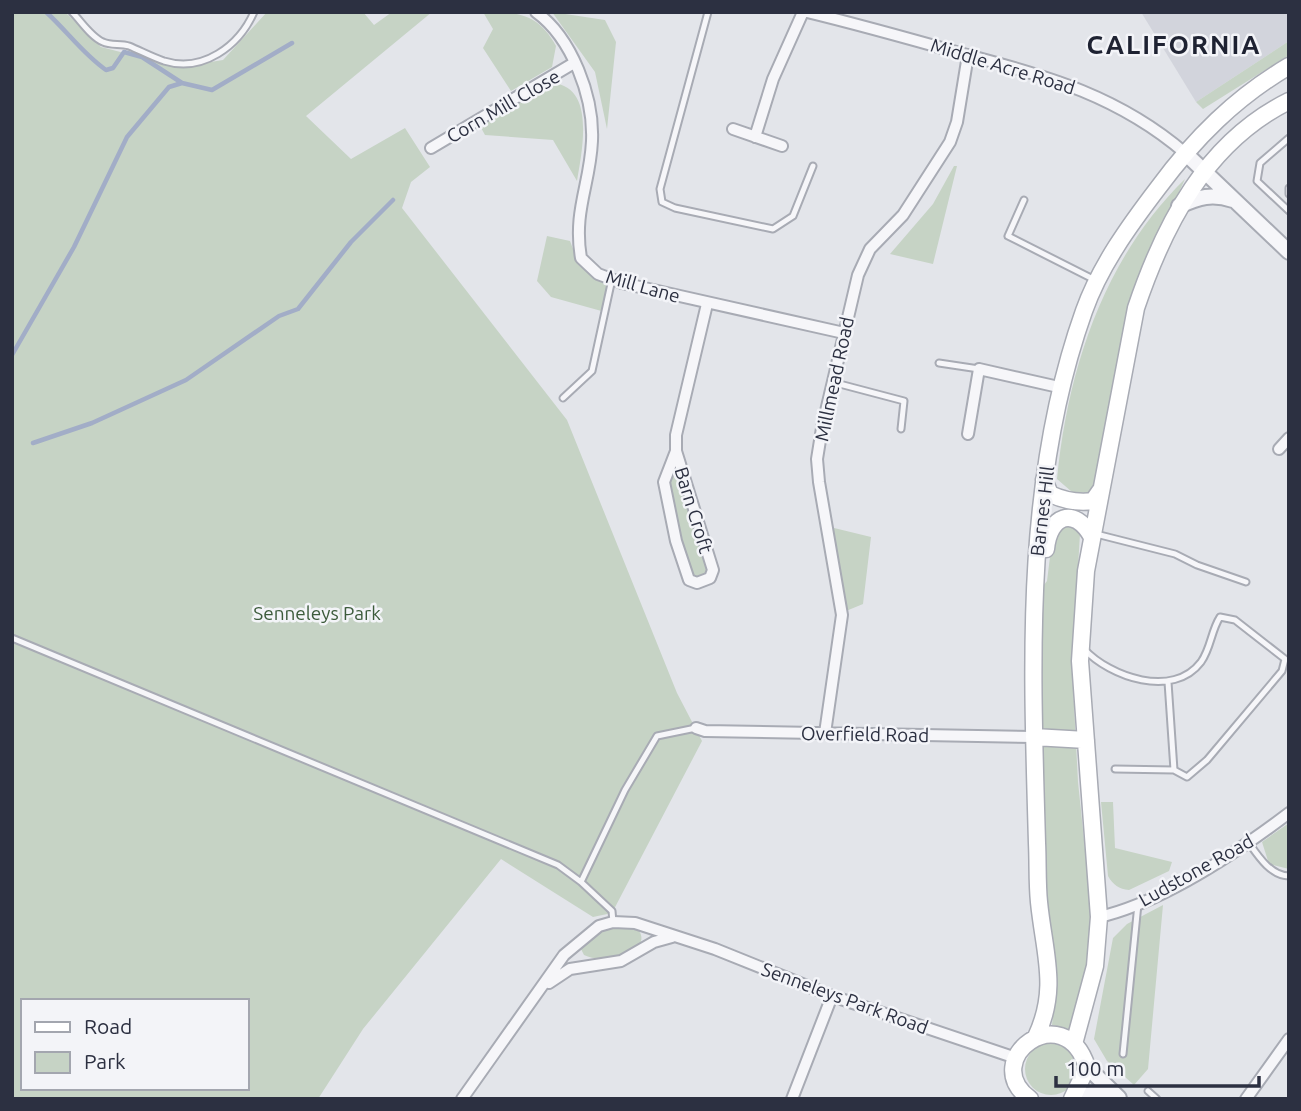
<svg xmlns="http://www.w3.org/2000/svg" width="1301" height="1111" font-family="Ubuntu,sans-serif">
  <rect width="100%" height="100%" fill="#e3e5ea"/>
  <path fill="#d2d4dc" d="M 1141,12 L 1289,12 L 1289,41 L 1196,102 Z"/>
  <path fill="#c6d3c5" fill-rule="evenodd" d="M 12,12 L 65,12 L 101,47 L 179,67 L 223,60 L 267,12 L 363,12 L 374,25 L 392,12 L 432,12 L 306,116 L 351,159 L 405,128 L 430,167 L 411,182 L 402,208 L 567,420 L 677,693 L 702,741 L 612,913 L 593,917 L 501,859 L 363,1029 L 318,1099 L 12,1099 ZM 23,1001 L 247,1001 L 247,1088 L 23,1088 Z
    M 483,12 C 517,12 538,13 556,46 L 552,67 L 511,91 L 483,48 L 493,29 Z
    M 552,12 L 605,20 L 616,42 L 607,129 L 595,72 Z
    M 1289,41 L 1289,55 L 1203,109 L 1196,102 Z
    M 552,83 C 596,86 582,151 577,181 L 553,140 L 485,135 L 479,124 Z
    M 954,166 L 957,166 L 933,264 L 890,254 L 933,204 Z
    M 1185,179 L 1146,265 L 1096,486 L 1087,493 L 1072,492 L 1057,479 C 1068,368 1104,258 1185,179 Z
    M 547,236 L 570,241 L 578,262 L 611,286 L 605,312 L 551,297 L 537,281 Z
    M 677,458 L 708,560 L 708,577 L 690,578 L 668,483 Z
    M 1074,525 L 1080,534 L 1072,666 L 1078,782 L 1093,926 L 1089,964 L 1072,1030 L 1052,1025 L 1056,987 L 1045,879 L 1040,590 L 1047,581 L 1053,533 L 1063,526 Z
    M 830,527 L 871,537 L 863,604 L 846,611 Z
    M 1101,802 L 1113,802 L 1115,848 L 1172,862 L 1169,871 L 1129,890 C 1119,889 1113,885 1108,876 Z
    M 1289,823 L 1289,869 L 1269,864 L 1262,842 Z
    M 1163,905 L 1148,1069 L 1134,1085 L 1107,1061 L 1094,1039 L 1113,938 L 1127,924 Z
    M 619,924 C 634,925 647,930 639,947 C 624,956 600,963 584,955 L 581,949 C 589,933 604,929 619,924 Z
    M1025 1069a26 26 0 1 1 52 0a26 26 0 1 1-52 0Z"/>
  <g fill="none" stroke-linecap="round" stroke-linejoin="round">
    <path stroke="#a2adc7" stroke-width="4.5" d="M 46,12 C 67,31 83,54 106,70 L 113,68 L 124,52 L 142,57 L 182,83
      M 12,355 L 74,247 L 127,137 L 169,87 L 182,83 L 212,90 L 292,43
      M 33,443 L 92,423 L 186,380 L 279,316 L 298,309 L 351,242 L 393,200"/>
    <defs>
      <path id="service" d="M 72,12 C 81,21 91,37 103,42 C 111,46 121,43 129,46 C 141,51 152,57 164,61 C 203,73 239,46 254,12
        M 708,12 L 660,189 L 662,202 L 675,208 L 773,229 L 793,216 L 813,166
        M 1289,138 L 1260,163 L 1257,181 L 1289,211
        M 1289,188 L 1289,194
        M 1024,200 L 1008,236 L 1095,280
        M 939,363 L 979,369
        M 832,382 L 904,401 L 901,429
        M 563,398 L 592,371 L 612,279
        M 1096,534 L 1175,554 L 1197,565 L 1246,582
        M 12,638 L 558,865 L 581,882
        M 1084,649 C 1110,677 1173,699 1201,662 C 1211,648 1211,631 1220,617 L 1235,620 L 1285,659 L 1282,671 L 1207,760 L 1187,777 L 1174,770 L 1115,769
        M 1168,682 L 1174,770
        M 1249,843 C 1258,856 1271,876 1289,876
        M 613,922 L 612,911 L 581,882 L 625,790 L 657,736 L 696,728
        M 1123,1054 L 1138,904
        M 1148,1091 L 1157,1099"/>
      <path id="minor" d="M 536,12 C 572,38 594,97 592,141 C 590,185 573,211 581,258 L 598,274 L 622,283 L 844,333
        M 807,12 C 861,25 914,40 967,55 C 1048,76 1120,97 1185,153
        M 733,129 L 782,146
        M 755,137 L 773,79 L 803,12
        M 431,148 L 574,63
        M 968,434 L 979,369 L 1063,388
        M 1279,449 L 1289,438
        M 676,451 L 664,482 L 676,541 L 689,580 L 697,583 L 710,578 L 713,570 L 676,451 L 676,435 L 707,304
        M 696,728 L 705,731 L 1034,737
        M 825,733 L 842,615 L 819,482 L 817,459 L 822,428 L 858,275 L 870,249 L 903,215 L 950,142 L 957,122 L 968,55
        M 1099,917 C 1164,902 1236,853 1289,813
        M 549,983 L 570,969 L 621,961 L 654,942 L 672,937
        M 462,1099 L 564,955 L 599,926 L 613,922 L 635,923 L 715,949 L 832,996 L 1016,1058
        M 792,1099 L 832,996
        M 1246,1099 L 1289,1039"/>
      <path id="tertiary" d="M 1185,153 L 1289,252
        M 1179,206 C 1199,197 1212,193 1233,200
        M 1087,1067 L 1119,1098
        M 1074,1097 L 1097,1093 L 1119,1099"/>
      <path id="secondary" d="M 1044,480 L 1050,494 C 1065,501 1078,503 1093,501 L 1100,491
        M 1046,549 C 1049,516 1074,505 1092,537
        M 1034,737 L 1086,740
        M 1036,1037 C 1059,988 1044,953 1039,902 C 1037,882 1038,863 1037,843 C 1032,665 1023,482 1084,311 C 1100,266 1129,226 1158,188 C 1195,138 1235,98 1289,66
        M 1074,1044 L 1095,966 L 1099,917 L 1080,661 L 1086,571 L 1136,308 C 1164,225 1206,142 1289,101
        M 1030,1099 C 977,1060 1064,995 1087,1067 L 1072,1099"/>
    </defs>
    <use href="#service" stroke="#a8abb4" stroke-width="9"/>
    <use href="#minor" stroke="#a8abb4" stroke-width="14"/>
    <use href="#tertiary" stroke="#a8abb4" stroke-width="18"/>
    <use href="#secondary" stroke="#a8abb4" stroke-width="19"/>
    <use href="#service" stroke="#f6f6f9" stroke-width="5"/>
    <use href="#minor" stroke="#f6f6f9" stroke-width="10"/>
    <use href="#tertiary" stroke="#f6f6f9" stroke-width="14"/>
    <use href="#secondary" stroke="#fff" stroke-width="16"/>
  </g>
  <g text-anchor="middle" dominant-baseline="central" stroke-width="5" stroke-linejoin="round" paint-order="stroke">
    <g font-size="19" fill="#2c3041" stroke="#f3f4f8">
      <text transform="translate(1003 66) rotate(17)">Middle Acre Road</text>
      <text transform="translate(503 106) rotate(-30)">Corn Mill Close</text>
      <text transform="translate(643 286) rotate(16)">Mill Lane</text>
      <text transform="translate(834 379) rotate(-78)">Millmead Road</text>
      <text transform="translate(694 510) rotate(73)">Barn Croft</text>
      <text transform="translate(1042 511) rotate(-83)">Barnes Hill</text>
      <text transform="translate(865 734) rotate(1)">Overfield Road</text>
      <text transform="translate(1196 870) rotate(-29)">Ludstone Road</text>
      <text transform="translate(845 998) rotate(20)">Senneleys Park Road</text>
    </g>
    <g font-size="19" fill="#3c5b3b" stroke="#f3f4f8">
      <text x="317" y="613">Senneleys Park</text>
    </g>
    <g font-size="26" font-weight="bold" letter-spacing="2" fill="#1e2232" stroke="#f3f4f8">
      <text x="1174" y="44">CALIFORNIA</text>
    </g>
  </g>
  <rect width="1301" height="1111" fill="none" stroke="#2c3041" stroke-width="28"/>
  <rect x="21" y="999" width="228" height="91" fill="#f3f4f8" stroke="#a3a6af" stroke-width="2"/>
  <rect x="35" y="1022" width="35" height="10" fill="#ffffff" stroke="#a3a6af" stroke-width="2"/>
  <text x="84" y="1034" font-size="21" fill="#2c3041">Road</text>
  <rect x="35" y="1052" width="35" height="21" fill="#c6d3c5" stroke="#a3a6af" stroke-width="2"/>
  <text x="84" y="1069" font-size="21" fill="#2c3041">Park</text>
  <path d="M1056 1076v10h203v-10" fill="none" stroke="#2c3041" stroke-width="3.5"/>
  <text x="1066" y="1076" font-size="21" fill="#2c3041" stroke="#f3f4f8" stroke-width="5" paint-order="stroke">100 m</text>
</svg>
